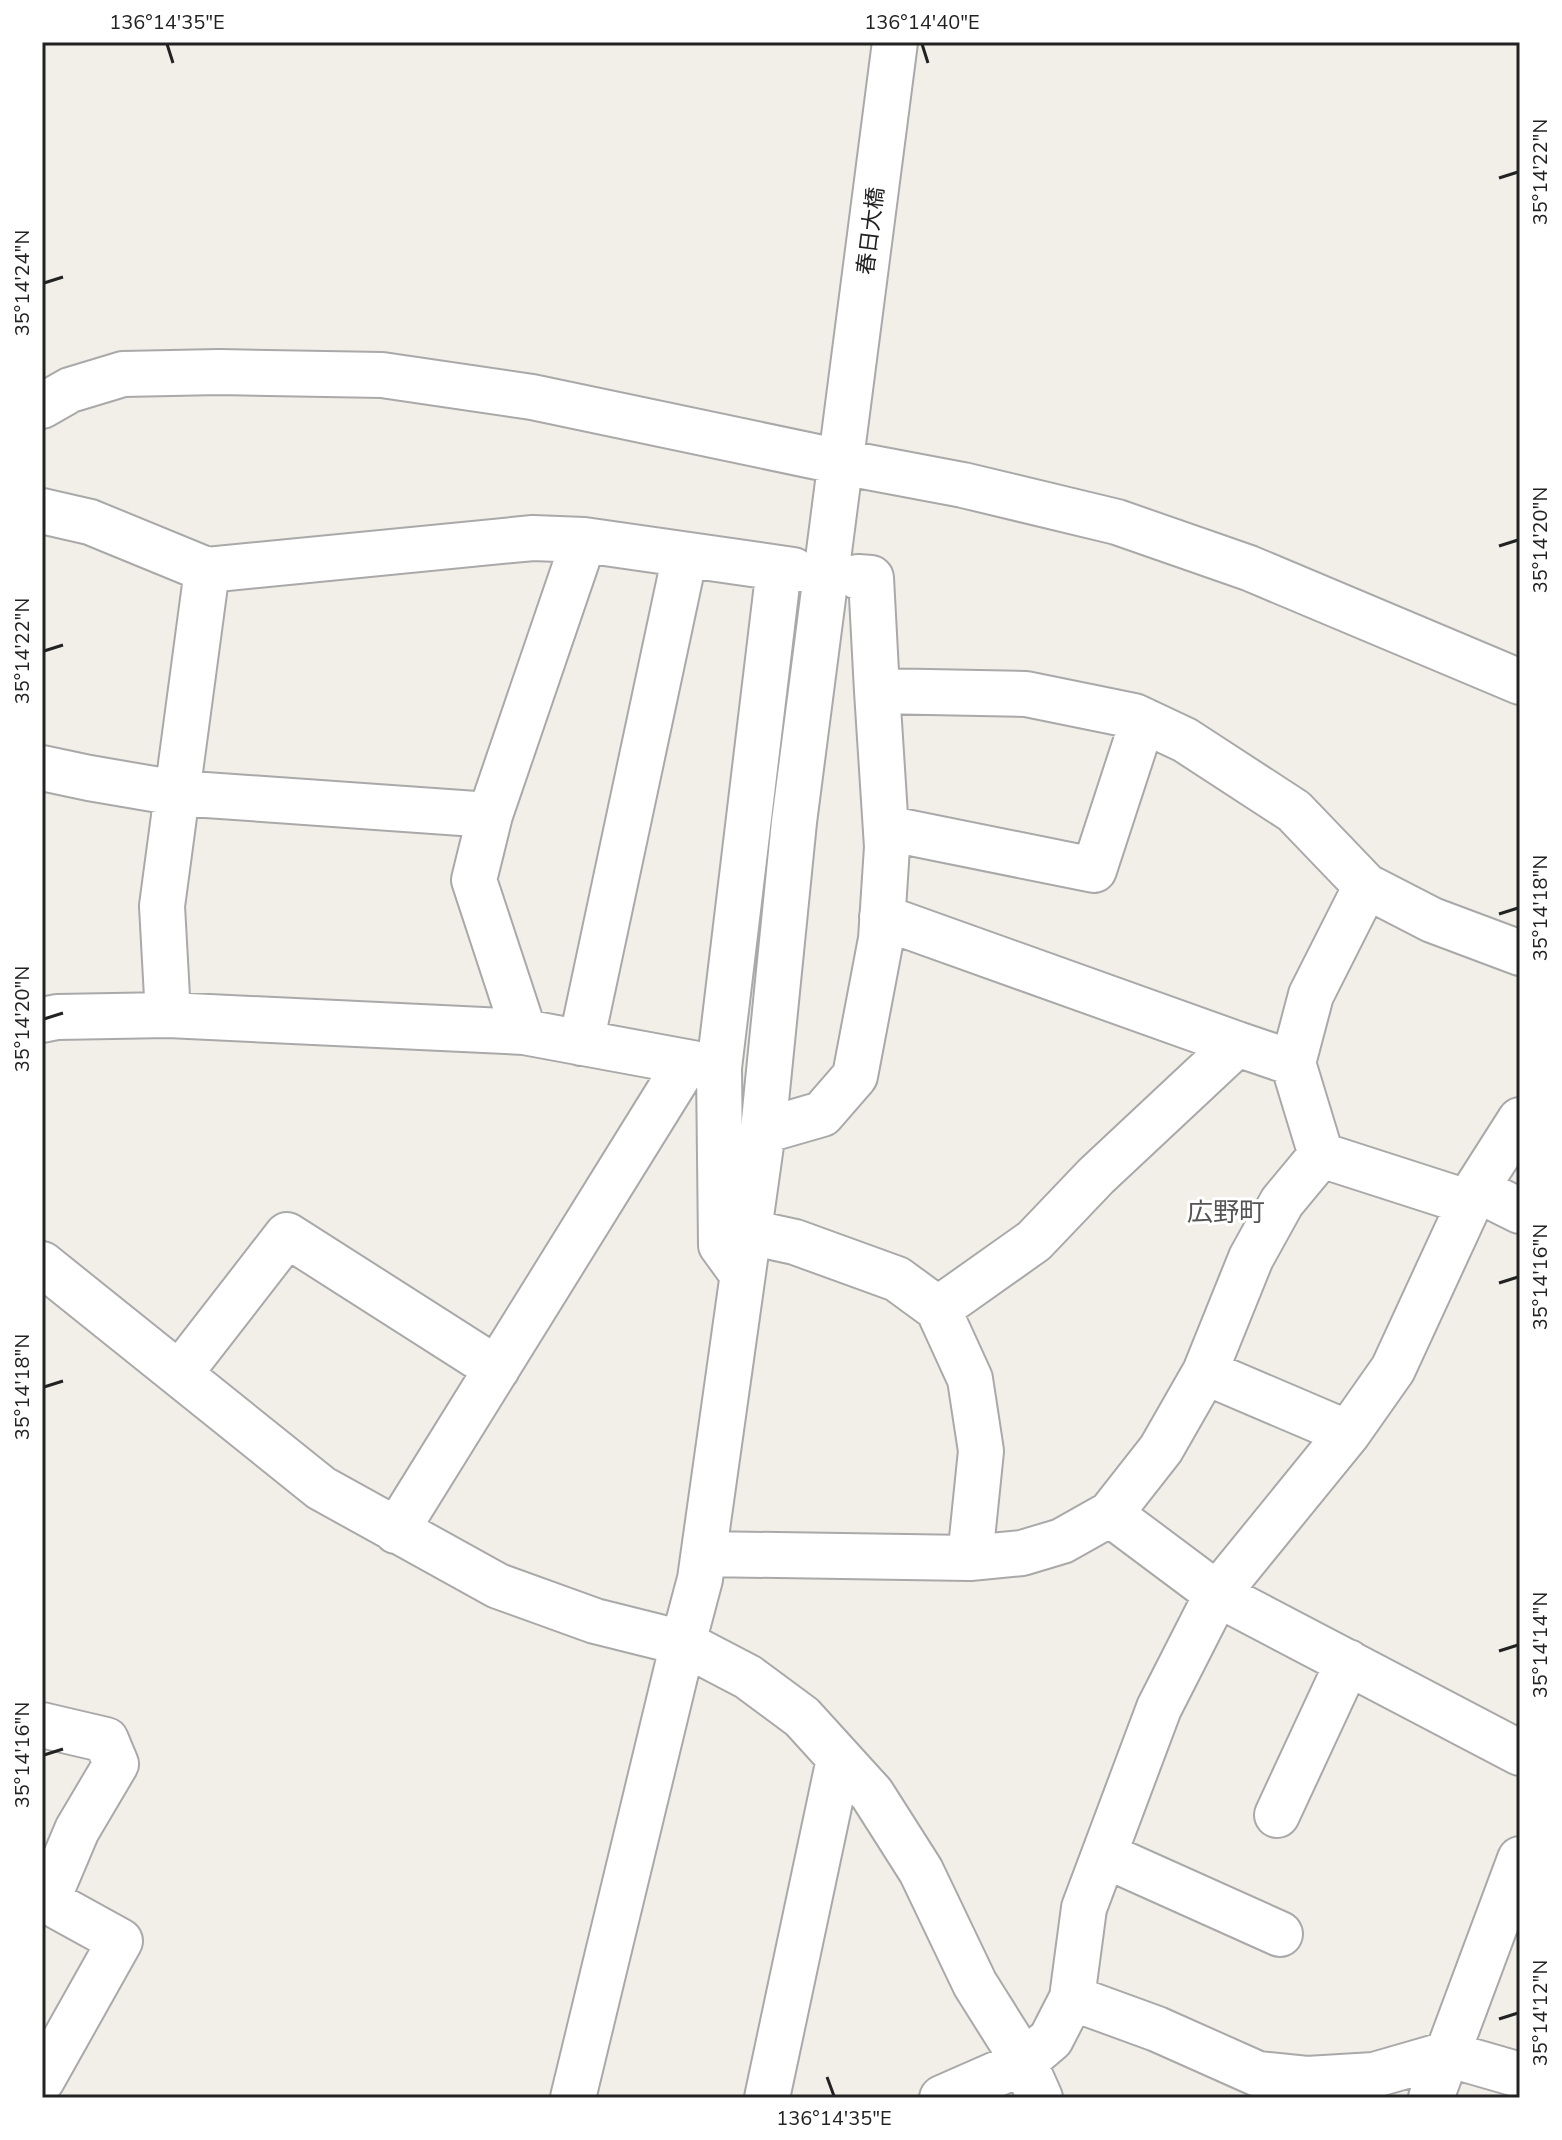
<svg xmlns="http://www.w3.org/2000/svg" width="1562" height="2140" font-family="'Nunito Sans','Noto Sans JP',sans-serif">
  <rect width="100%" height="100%" fill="#f2efe9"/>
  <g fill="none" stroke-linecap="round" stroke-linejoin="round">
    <defs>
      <path id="minor" d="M 42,406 L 70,390 L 123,374 L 219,372 L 382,375 L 532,397 L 841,462 L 963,485 L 1117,522 L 1249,568 L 1520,682
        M 42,511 L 90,522 L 207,570
        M 858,577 L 871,578 L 877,691 L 1026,694 L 1134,716 L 1185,740 L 1294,811 L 1366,886
        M 42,768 L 89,778 L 177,793 L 490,815 L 474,880 L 524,1032
        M 490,815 L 584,540
        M 886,828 L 1094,870 L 1143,720
        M 882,917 L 1237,1044
        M 168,1015 L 162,906 L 207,570 L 533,538 L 584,540 L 793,570
        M 42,1020 L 57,1017 L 168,1015 L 524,1032 L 719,1068
        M 581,1043 L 685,555
        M 763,1131 L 822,1114 L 855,1076 L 881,939 L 887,847 L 877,691
        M 1476,1189 L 1520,1211
        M 1470,1203 L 1321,1155 L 1293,1063 L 1311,995 L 1366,886 L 1432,920 L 1520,953
        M 749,1232 L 795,1242 L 897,1279 L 938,1309 L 1034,1241 L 1096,1176 L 1237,1044 L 1293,1063
        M 42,1264 L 321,1488 L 498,1586 L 595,1621 L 683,1643 L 748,1677 L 802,1717 L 872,1794 L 921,1871 L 975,1984 L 1024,2062 L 1040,2098
        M 737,1267 L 721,1245 L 719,1068 L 779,568
        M 1205,1372 L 1348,1433
        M 180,1373 L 287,1235 L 497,1369
        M 1110,1514 L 1217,1594 L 1520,1753
        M 396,1531 L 687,1062
        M 704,1554 L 970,1558 L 981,1451 L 970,1379 L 938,1309
        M 970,1558 L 1022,1553 L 1062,1541 L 1110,1514 L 1161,1449 L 1205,1372 L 1251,1258 L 1282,1202 L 1321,1155
        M 42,1725 L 106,1740 L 116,1764 L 77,1830 L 47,1901
        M 1277,1815 L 1348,1662
        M 1104,1855 L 1280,1934
        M 42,1898 L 120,1941 L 42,2080
        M 1072,1998 L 1157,2029 L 1258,2074 L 1307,2079 L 1374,2075 L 1447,2054 L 1520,2075
        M 573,2098 L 683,1643 L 700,1579 L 763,1131 L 794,822 L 895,42
        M 767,2098 L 839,1759
        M 942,2098 L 1024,2062 L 1051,2039 L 1072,1998 L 1084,1908 L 1159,1708 L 1217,1594 L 1348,1433 L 1393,1369 L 1476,1189 L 1520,1120
        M 1431,2098 L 1520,1859"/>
    </defs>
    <use href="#minor" stroke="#a9a9a9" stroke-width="48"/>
    <use href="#minor" stroke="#fff" stroke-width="44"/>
  </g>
  <path fill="none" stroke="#222" stroke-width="3" d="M 167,44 L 173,63M 922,44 L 928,63M 1499,178 L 1518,172M 44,283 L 63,277M 1499,546 L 1518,540M 44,651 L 63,645M 1499,914 L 1518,908M 44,1019 L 63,1013M 1499,1283 L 1518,1277M 44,1387 L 63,1381M 1499,1651 L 1518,1645M 44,1755 L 63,1749M 1499,2019 L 1518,2013M 827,2077 L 834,2096"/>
  <g text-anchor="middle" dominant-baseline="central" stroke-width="6" stroke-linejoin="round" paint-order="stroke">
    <g font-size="22" fill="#222" stroke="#fff">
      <text transform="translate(871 231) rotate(-83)">春日大橋</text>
    </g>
    <g font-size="26" fill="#555" stroke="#fff">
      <text x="1226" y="1212">広野町</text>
    </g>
  </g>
  <rect width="1562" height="2140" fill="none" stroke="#ffffff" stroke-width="88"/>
  <rect x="44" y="44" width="1474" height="2052" fill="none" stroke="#222" stroke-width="3"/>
  <g font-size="20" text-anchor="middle" fill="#222">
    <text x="167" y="29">136°14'35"E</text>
    <text x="922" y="29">136°14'40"E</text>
    <text transform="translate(1540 172) rotate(-90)" y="7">35°14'22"N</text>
    <text transform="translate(22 283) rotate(-90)" y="7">35°14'24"N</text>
    <text transform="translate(1540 540) rotate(-90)" y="7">35°14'20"N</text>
    <text transform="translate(22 651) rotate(-90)" y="7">35°14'22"N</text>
    <text transform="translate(1540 908) rotate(-90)" y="7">35°14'18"N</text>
    <text transform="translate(22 1019) rotate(-90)" y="7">35°14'20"N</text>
    <text transform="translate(1540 1277) rotate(-90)" y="7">35°14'16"N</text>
    <text transform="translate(22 1387) rotate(-90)" y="7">35°14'18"N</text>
    <text transform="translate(1540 1645) rotate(-90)" y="7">35°14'14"N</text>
    <text transform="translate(22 1755) rotate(-90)" y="7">35°14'16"N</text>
    <text transform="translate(1540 2013) rotate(-90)" y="7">35°14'12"N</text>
    <text x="834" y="2125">136°14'35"E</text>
  </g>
</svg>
